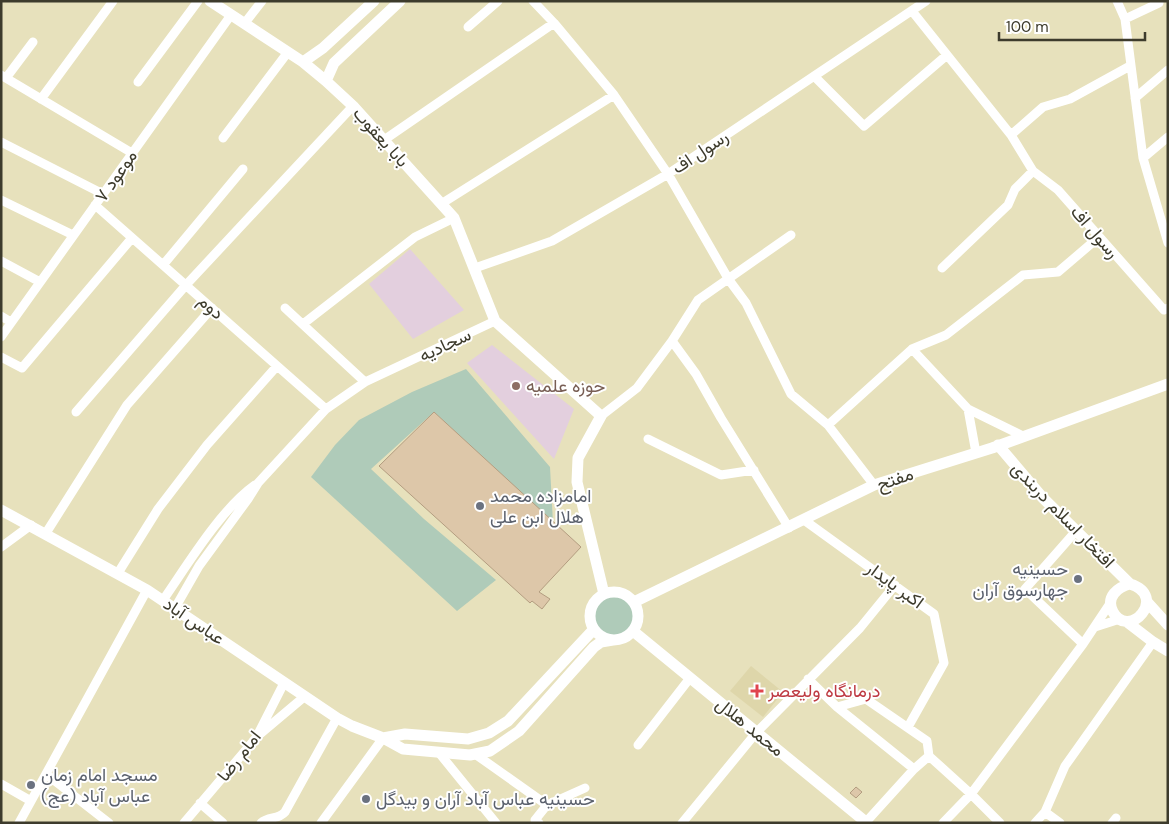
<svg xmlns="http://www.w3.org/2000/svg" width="1169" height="824" font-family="'DM Sans',Vazirmatn,sans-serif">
  <rect width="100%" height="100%" fill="#e7e1bc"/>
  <path fill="#ded6aa" d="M 751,666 L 783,692 L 763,717 L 730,691 Z"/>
  <path fill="#e3cfde" d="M 410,249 L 464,310 L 413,339 L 369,284 Z
    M 492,345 L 574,409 L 554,459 L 467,363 Z"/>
  <path fill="#afcbb9" d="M 466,369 L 550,467 L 553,523 L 434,412 L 371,469 L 424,519 L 496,580 L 457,611 L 311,477 L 335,445 L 359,420 L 412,392 Z
    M594 616a20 20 0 1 1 40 0a20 20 0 1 1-40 0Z"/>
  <path fill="#ddc7a9" stroke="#b39d80" d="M 434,412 L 581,547 L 539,592 L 550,599 L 542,609 L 532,601 L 530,603 L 379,466 Z
    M 856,787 L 862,792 L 856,798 L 850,793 Z"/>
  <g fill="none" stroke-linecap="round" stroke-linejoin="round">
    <path stroke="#fff" stroke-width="9" d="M 533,1 L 554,23 L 614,95 L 668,174 L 729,280 L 746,303 L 791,394 L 828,425 L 874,485
      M 1117,1 L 1125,19 L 1143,158 L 1168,243
      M 912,11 L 1011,135 L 1033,171 L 1058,190 L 1164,310 L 1168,308
      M 1125,19 L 1159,3
      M 244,24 L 262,1
      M 468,27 L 498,1
      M 1,75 L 132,153
      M 814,76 L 864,126 L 947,55
      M 6,78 L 33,42
      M 138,82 L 198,1
      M 1135,98 L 1168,70
      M 41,99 L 113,1
      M 1011,135 L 1043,107 L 1070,99 L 1130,66
      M 223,138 L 288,52
      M 384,140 L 554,23
      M 1,142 L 103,194
      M 1143,158 L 1168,137
      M 1,200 L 73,235
      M 441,204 L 614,95
      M 95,205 L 326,409
      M 1,261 L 40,282
      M 163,265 L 243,169
      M 475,268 L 552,241 L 668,174 L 926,1
      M 942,268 L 1008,205 L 1015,189 L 1033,171
      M 285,308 L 365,382
      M 1,316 L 11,322
      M 303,324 L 415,237 L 454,218
      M 1,337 L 231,15
      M 672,341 L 696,374 L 721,418 L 789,528
      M 912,349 L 968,409 L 976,453
      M 1,357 L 22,368 L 132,238
      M 968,409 L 1023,436
      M 76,412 L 186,285 L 353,106
      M 601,416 L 637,388 L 672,341 L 698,300 L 791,235
      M 828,425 L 912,349 L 946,335 L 1023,275 L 1058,272 L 1099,237
      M 648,439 L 721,475 L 754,470
      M 804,520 L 934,614 L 944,663 L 908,727
      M 1076,531 L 1025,589 L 1083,644
      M 46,533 L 127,405 L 212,308
      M 1,547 L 31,525
      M 118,573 L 158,509 L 207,445 L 277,366
      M 163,600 C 188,564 220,510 255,485
      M 175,608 L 199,566 L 248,499 L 258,483 L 326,409 L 365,382 L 495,321
      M 1095,627 L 1120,619
      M 808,679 L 837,707 L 914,769
      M 837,707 L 866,699 L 927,741 L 929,756 L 971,794 L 1000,823
      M 260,734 L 304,697
      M 638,745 L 690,678
      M 440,754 L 496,823
      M 475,754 L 547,805
      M 46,774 L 109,823
      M 1,784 L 31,801
      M 200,803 L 223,823
      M 1045,812 L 1060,823
      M 866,822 L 914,769 L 929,756
      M 19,823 L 147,590
      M 184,823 L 256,738 L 284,683
      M 261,823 C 269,816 278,820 285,812 L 337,718
      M 321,823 L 383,738
      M 539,823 L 535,820 L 547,805 L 585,788
      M 682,823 L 756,733 L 860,628 L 895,585
      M 943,823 L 971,794 L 1083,644 L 1111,602
      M 1035,823 L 1045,812 L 1065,766 L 1153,642
      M 1112,823 L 1116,818"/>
    <path stroke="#fff" stroke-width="11" d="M 210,1 L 303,62 L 326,81 L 353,106 L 454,218 L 495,321 L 601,416 L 578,458 L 577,482 L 604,594
      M 303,62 L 323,48 L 374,1
      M 326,81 L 334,63 L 400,1
      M 998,445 L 1043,498 L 1130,584 C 1169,596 1129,641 1113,612 C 1105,597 1118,587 1130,584
      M 1,510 L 147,590 L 337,718 L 352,726 L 383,738 L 403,749 L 470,755 L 490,751 L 519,731 L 594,647 L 601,642 L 613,640
      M590 616a24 24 0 1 1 48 0a24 24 0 1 1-48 0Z
      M 634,602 L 874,485 L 992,448 L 1168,384
      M 1148,603 L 1168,625
      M 1127,622 L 1153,642 L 1168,651
      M 633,631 L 867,823
      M 383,738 L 405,734 L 468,739 L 489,733 L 508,721 L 594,629"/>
  </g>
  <circle fill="#8d6e63" stroke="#fff" stroke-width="2" cx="516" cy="386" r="5"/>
  <g fill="#6b7280" stroke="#fff" stroke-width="2">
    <circle cx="480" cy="506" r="5"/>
    <circle cx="1078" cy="579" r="5"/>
    <circle cx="31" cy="785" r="5"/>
    <circle cx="366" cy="799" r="5"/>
  </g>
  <path fill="#e0444e" stroke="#fff" stroke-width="2" d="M754.5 683.5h5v5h5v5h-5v5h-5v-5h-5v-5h5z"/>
  <g text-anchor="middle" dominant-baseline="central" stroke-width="4" stroke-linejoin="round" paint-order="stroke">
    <g font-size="18" fill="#3d3b2c" stroke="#fff">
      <text transform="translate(381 137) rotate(48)">بابا یعقوب</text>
      <text transform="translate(700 152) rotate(-34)">رسول اف</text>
      <text transform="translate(116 176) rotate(-55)">موعود ۷</text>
      <text transform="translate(1095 232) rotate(49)">رسول اف</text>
      <text transform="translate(211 307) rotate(41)">دوم</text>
      <text transform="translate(445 345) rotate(-25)">سجادیه</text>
      <text transform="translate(895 479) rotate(-19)">مفتح</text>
      <text transform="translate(1063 515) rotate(46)">افتخار اسلام دربندی</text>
      <text transform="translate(895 585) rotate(36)">اکبر پایدار</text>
      <text transform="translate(194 621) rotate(34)">عباس آباد</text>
      <text transform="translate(750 727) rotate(39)">محمد هلال</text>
      <text transform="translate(239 756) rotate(-52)">امام رضا</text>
    </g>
    <g font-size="18" fill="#785e54" stroke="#fff" text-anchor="start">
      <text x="526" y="386">حوزه علمیه</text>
    </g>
    <g font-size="18" fill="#5b616d" stroke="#fff" text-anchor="start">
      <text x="490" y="496">امامزاده محمد<tspan x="490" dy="21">هلال ابن علی</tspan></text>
      <text x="1068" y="569" text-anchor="end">حسینیه<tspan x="1068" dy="21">جهارسوق آران</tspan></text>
      <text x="41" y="775">مسجد امام زمان<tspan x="41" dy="21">(عج) عباس آباد</tspan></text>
      <text x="376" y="799">حسینیه عباس آباد آران و بیدگل</text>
    </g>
    <g font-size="18" fill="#be3a42" stroke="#fff" text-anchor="start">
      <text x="768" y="691">درمانگاه ولیعصر</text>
    </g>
  </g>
  <rect width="1169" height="824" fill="none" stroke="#3d3b2c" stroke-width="5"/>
  <path d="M999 32v8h146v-8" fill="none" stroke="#3d3b2c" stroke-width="2.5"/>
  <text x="1006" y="32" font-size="15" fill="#3d3b2c" stroke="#ffffff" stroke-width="4" paint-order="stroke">100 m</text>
</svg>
